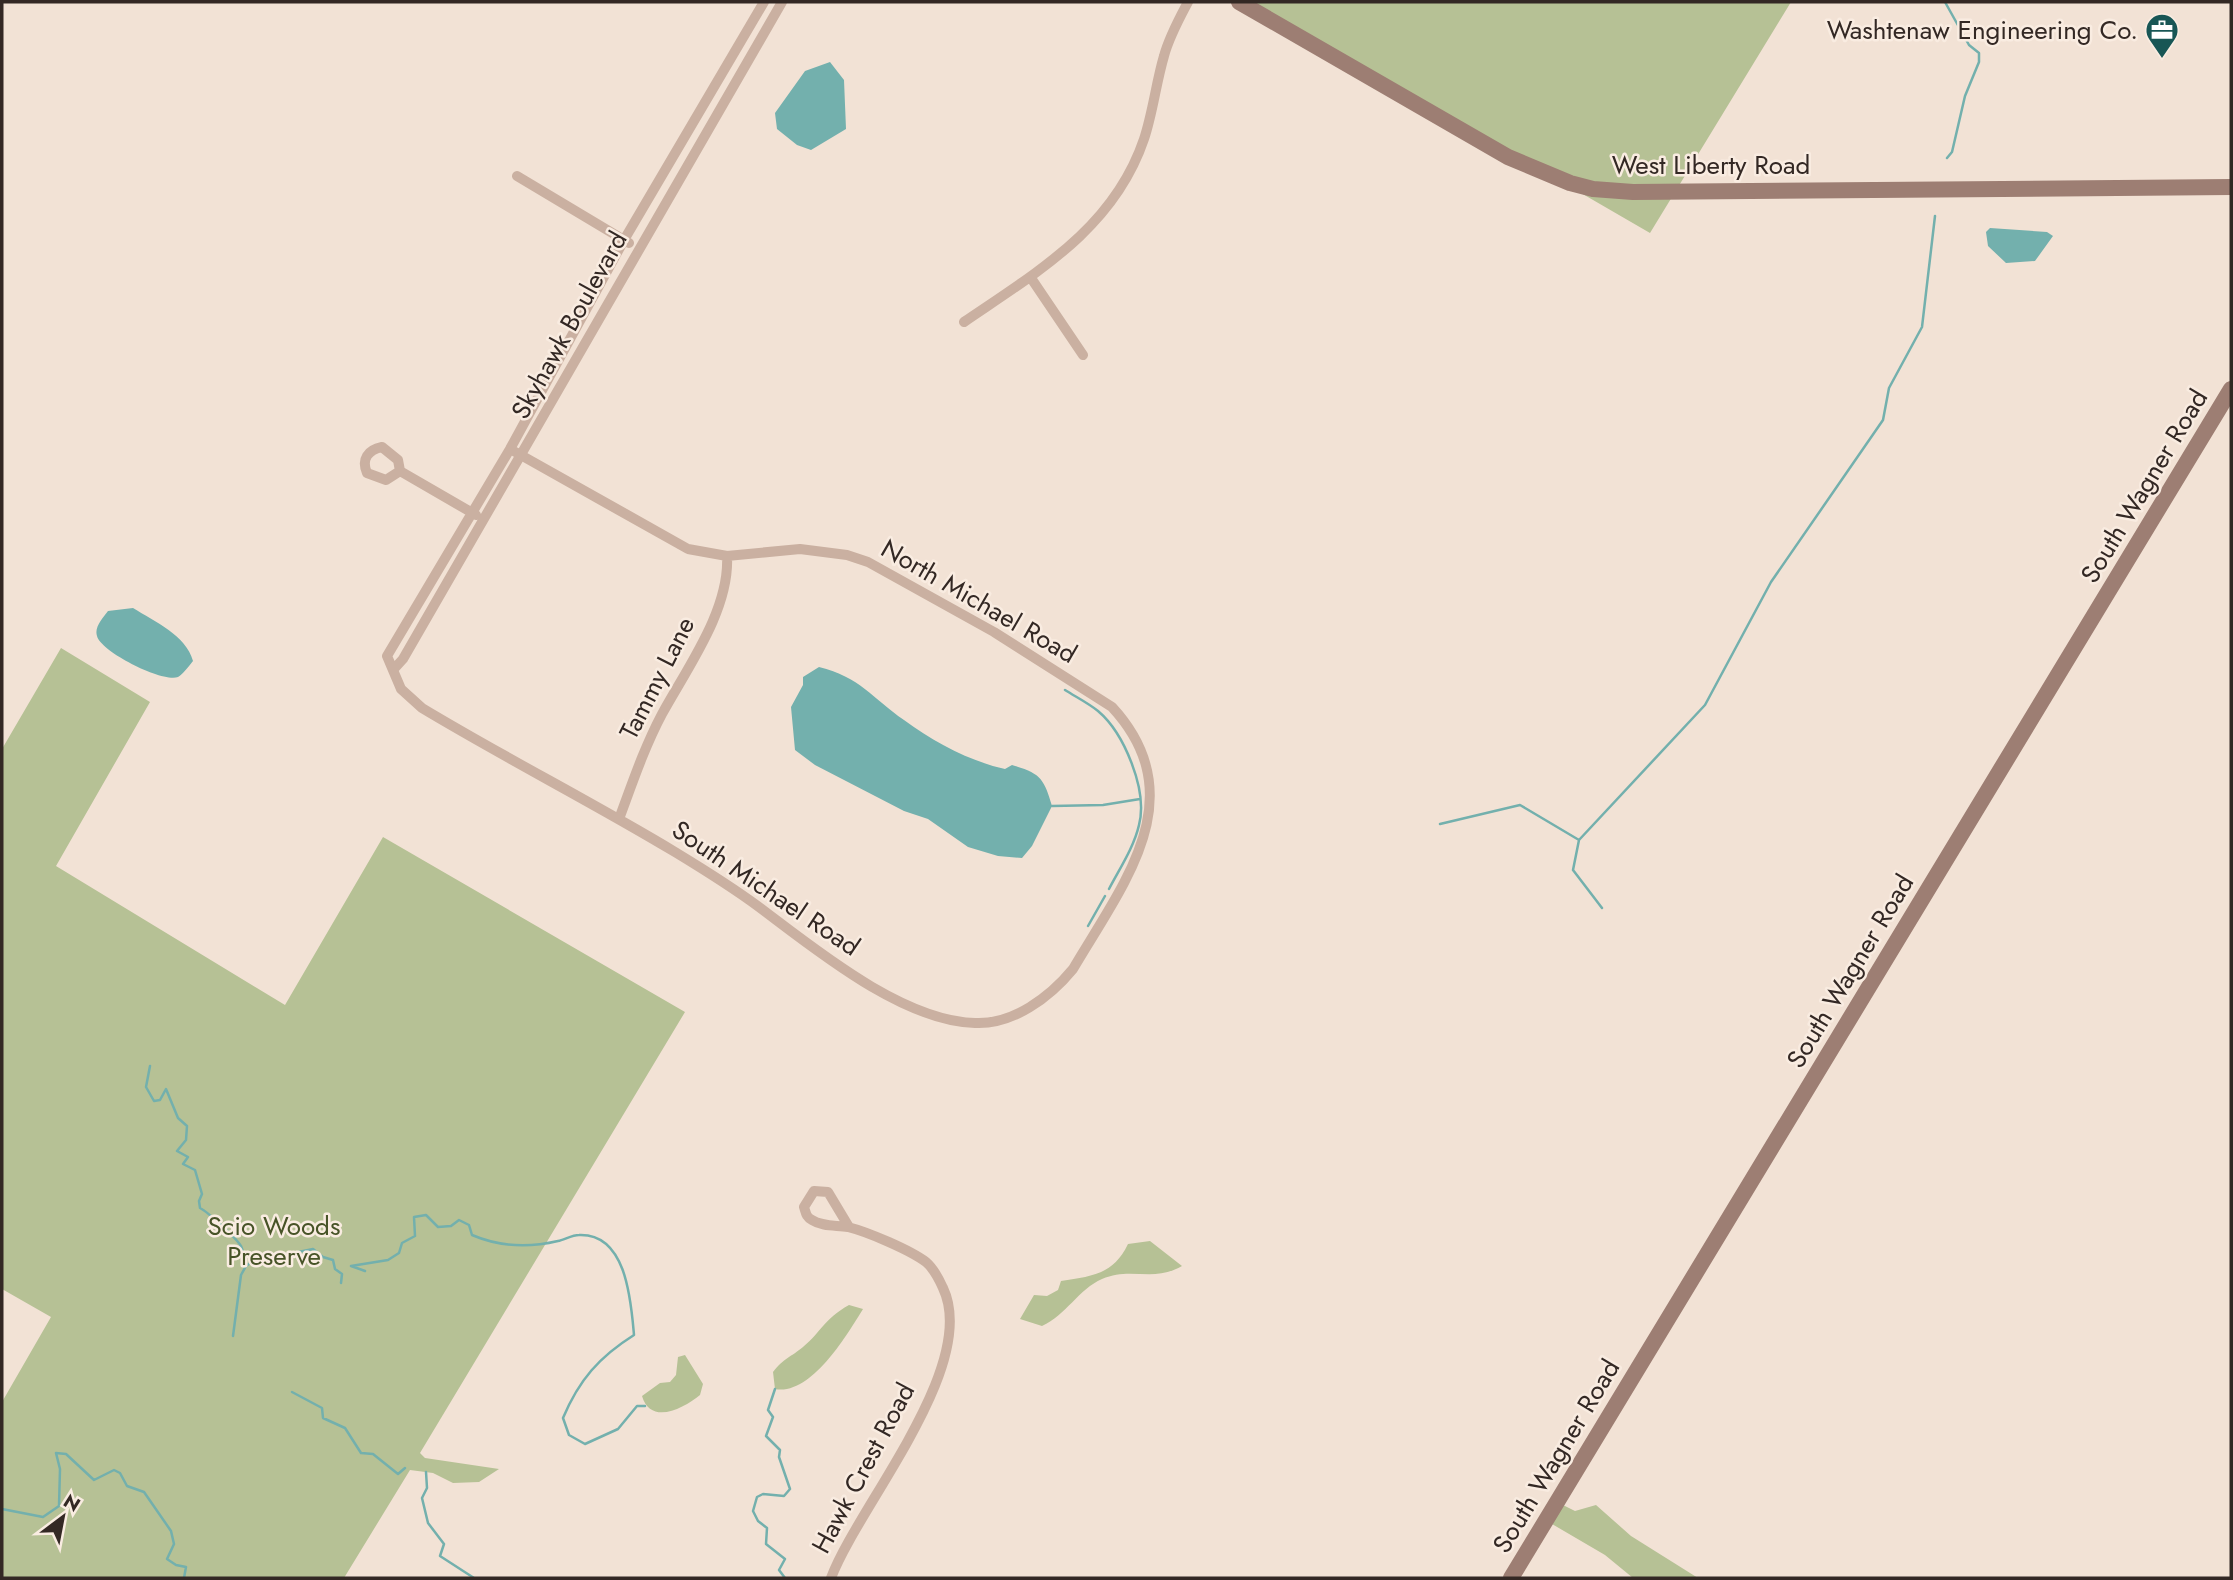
<svg xmlns="http://www.w3.org/2000/svg" width="2233" height="1580" font-family="Jost,sans-serif">
  <rect width="100%" height="100%" fill="#f2e2d5"/>
  <path fill="#b6c195" d="M 1251,2 L 1791,2 L 1650,233 Z
    M 61,648 L 150,702 L 56,866 L 285,1005 L 383,837 L 685,1012 L 420,1453 L 425,1458 L 499,1469 L 479,1482 L 453,1483 L 433,1473 L 410,1470 L 344,1578 L 2,1578 L 2,1402 L 51,1317 L 2,1289 L 2,749 Z
    M 1150,1241 L 1182,1266 C 1153,1283 1131,1266 1102,1279 C 1079,1289 1066,1315 1042,1326 L 1020,1319 L 1034,1295 L 1047,1296 L 1058,1290 L 1061,1281 C 1092,1276 1113,1275 1128,1244 Z
    M 849,1305 L 863,1309 C 847,1335 811,1396 775,1389 L 773,1372 C 784,1358 791,1357 803,1347 C 822,1331 824,1319 849,1305 Z
    M 685,1355 L 703,1384 L 700,1395 C 684,1408 651,1426 642,1396 L 660,1383 L 670,1382 L 676,1375 L 678,1357 Z
    M 1563,1505 L 1575,1511 L 1596,1505 L 1631,1536 L 1698,1578 L 1633,1578 L 1605,1555 L 1552,1524 Z"/>
  <path fill="#73b0ad" d="M 830,62 L 844,80 L 846,129 L 811,150 L 797,145 L 777,129 L 775,113 L 805,71 Z
    M 1990,228 L 2047,232 L 2053,236 L 2035,261 L 2006,263 L 1988,246 L 1986,232 Z
    M 133,608 C 155,622 186,635 193,661 C 189,666 183,674 178,677 C 163,683 101,652 97,636 C 94,627 103,618 108,611 Z
    M 819,667 C 860,677 872,698 904,720 C 934,742 969,761 1005,769 L 1012,765 C 1041,773 1044,779 1052,806 L 1032,846 L 1022,858 L 998,856 L 968,847 L 928,819 L 904,811 L 815,765 L 795,750 L 791,707 L 803,685 L 803,677 Z"/>
  <g fill="none" stroke-linecap="round" stroke-linejoin="round">
    <path stroke="#73b0ad" stroke-width="2.5" d="M 1945,2 L 1969,45 L 1979,53 L 1979,62 L 1965,96 L 1952,152 L 1947,158
      M 1065,690 C 1076,697 1088,703 1098,711 C 1124,733 1148,790 1139,825 C 1134,847 1120,868 1109,889
      M 1052,806 L 1103,805 L 1140,799
      M 1440,824 L 1520,805 L 1579,840 L 1705,705 L 1771,582 L 1883,420 L 1889,388 L 1922,327 L 1935,216
      M 1579,840 L 1573,870 L 1602,908
      M 1088,926 L 1105,896
      M 150,1066 L 146,1087 L 154,1101 L 160,1100 L 166,1089 L 178,1118 L 187,1126 L 186,1140 L 177,1151 L 188,1157 L 183,1164 L 195,1170 L 202,1194 L 199,1201 L 200,1208 C 208,1212 237,1239 241,1246 C 244,1253 244,1259 246,1266
      M 365,1271 L 351,1266 L 388,1260 L 399,1253 L 402,1243 L 415,1236 L 414,1217 L 426,1215 L 438,1227 L 451,1226 L 459,1220 L 469,1225 L 472,1235 C 500,1247 528,1248 558,1241 C 564,1240 572,1235 579,1235 C 627,1233 631,1302 634,1335 C 599,1357 579,1380 563,1418 L 569,1435 L 585,1444 L 618,1429 L 637,1406 L 645,1406
      M 233,1336 L 241,1275 L 246,1266 L 262,1255 L 269,1258 L 313,1249 L 323,1257 L 333,1260 L 335,1269 L 342,1274 L 341,1283
      M 775,1389 L 768,1410 L 773,1417 L 766,1436 L 780,1450 L 779,1457 L 790,1489 L 784,1496 L 763,1494 L 757,1497 L 753,1511 L 758,1521 L 767,1528 L 766,1544 L 785,1559 L 779,1570 L 785,1578
      M 292,1392 L 322,1408 L 323,1418 L 345,1428 L 361,1453 L 373,1454 L 398,1474 L 405,1468
      M 426,1472 L 427,1488 L 422,1498 L 428,1523 L 444,1544 L 440,1556 L 474,1578
      M 2,1509 L 43,1517 L 59,1506 L 60,1469 L 56,1453 L 66,1454 L 94,1480 L 114,1470 L 120,1473 L 127,1486 L 144,1492 L 171,1531 L 174,1544 L 167,1559 L 176,1565 L 186,1567 L 184,1578"/>
    <path stroke="#cab0a1" stroke-width="10" d="M 517,176 L 629,243
      M 1031,278 L 1083,355
      M 964,322 C 1037,272 1114,228 1144,139 C 1153,112 1156,83 1164,56 C 1169,37 1179,19 1188,2
      M 382,447 L 398,460 L 400,471 L 386,480 L 367,473 C 361,459 368,450 382,447 Z
      M 510,449 L 688,549 L 727,556 L 800,549 L 847,555 L 868,562 L 994,632 L 1112,707 C 1195,797 1123,884 1073,969 C 1050,997 1013,1025 975,1023 C 902,1021 815,949 759,907 C 732,887 703,869 675,852 C 592,802 505,758 422,708 L 401,689 L 387,656 L 510,449 L 624,240 L 764,2
      M 400,471 L 476,515
      M 393,670 L 403,659 C 531,441 654,220 782,2
      M 619,819 C 632,784 644,748 662,714 C 687,668 730,610 727,556
      M 831,1578 C 858,1506 980,1366 943,1288 C 939,1279 933,1268 926,1262 C 910,1250 868,1232 848,1227 C 836,1225 823,1227 812,1220 C 806,1217 806,1213 804,1207 L 814,1191 L 828,1192 L 849,1227"/>
    <path stroke="#9d7e73" stroke-width="16" d="M 1239,2 L 1508,157 L 1570,183 L 1593,189 L 1633,192 L 2231,187
      M 1511,1578 L 2231,389"/>
  </g>
  <defs>
    <symbol id="office-pin" viewBox="-11 -11 22 30"><path d="M0 17L-7.5 6A9.5 9.5 0 1 1 7.5 6Z" fill="#185655" stroke="#f9ece1"/><path d="M-6-3h4V-5.5h4V-3h4V5H-6ZM-1-4.5V-3h2v-1.5ZM-6 0V1H6V0Z" fill="#fff"/></symbol>
  </defs>
  <g fill-rule="evenodd">
    <use href="#office-pin" x="2143" y="11" width="38" height="52"/>
  </g>
  <g text-anchor="middle" dominant-baseline="central" stroke-width="5" stroke-linejoin="round" paint-order="stroke">
    <g font-size="26" fill="#332824" stroke="#f9ece1" text-anchor="end">
      <text x="2138" y="30">Washtenaw Engineering Co.</text>
    </g>
    <g font-size="26" fill="#332824" stroke="#f9ece1">
      <text x="1711" y="165">West Liberty Road</text>
      <text transform="translate(569 325) rotate(-61)">Skyhawk Boulevard</text>
      <text transform="translate(2144 486) rotate(-59)">South Wagner Road</text>
      <text transform="translate(979 601) rotate(30)">North Michael Road</text>
      <text transform="translate(657 678) rotate(-63)">Tammy Lane</text>
      <text transform="translate(766 888) rotate(34)">South Michael Road</text>
      <text transform="translate(1850 971) rotate(-59)">South Wagner Road</text>
      <text transform="translate(1556 1456) rotate(-59)">South Wagner Road</text>
      <text transform="translate(863 1468) rotate(-62)">Hawk Crest Road</text>
    </g>
    <g font-size="26" fill="#475327" stroke="#f9ece1">
      <text x="274" y="1226">Scio Woods<tspan x="274" dy="30">Preserve</tspan></text>
    </g>
  </g>
  <rect width="2233" height="1580" fill="none" stroke="#332824" stroke-width="7"/>
  <g transform="translate(63 1517) rotate(32)" stroke="#f9ece1" stroke-width="5" paint-order="stroke">
  <path d="M0-5L12 26L0 18L-12 26Z" fill="#332824"/>
  <text y="-10" font-size="19" font-weight="bold" text-anchor="middle" fill="#332824">N</text>
  </g>
</svg>
